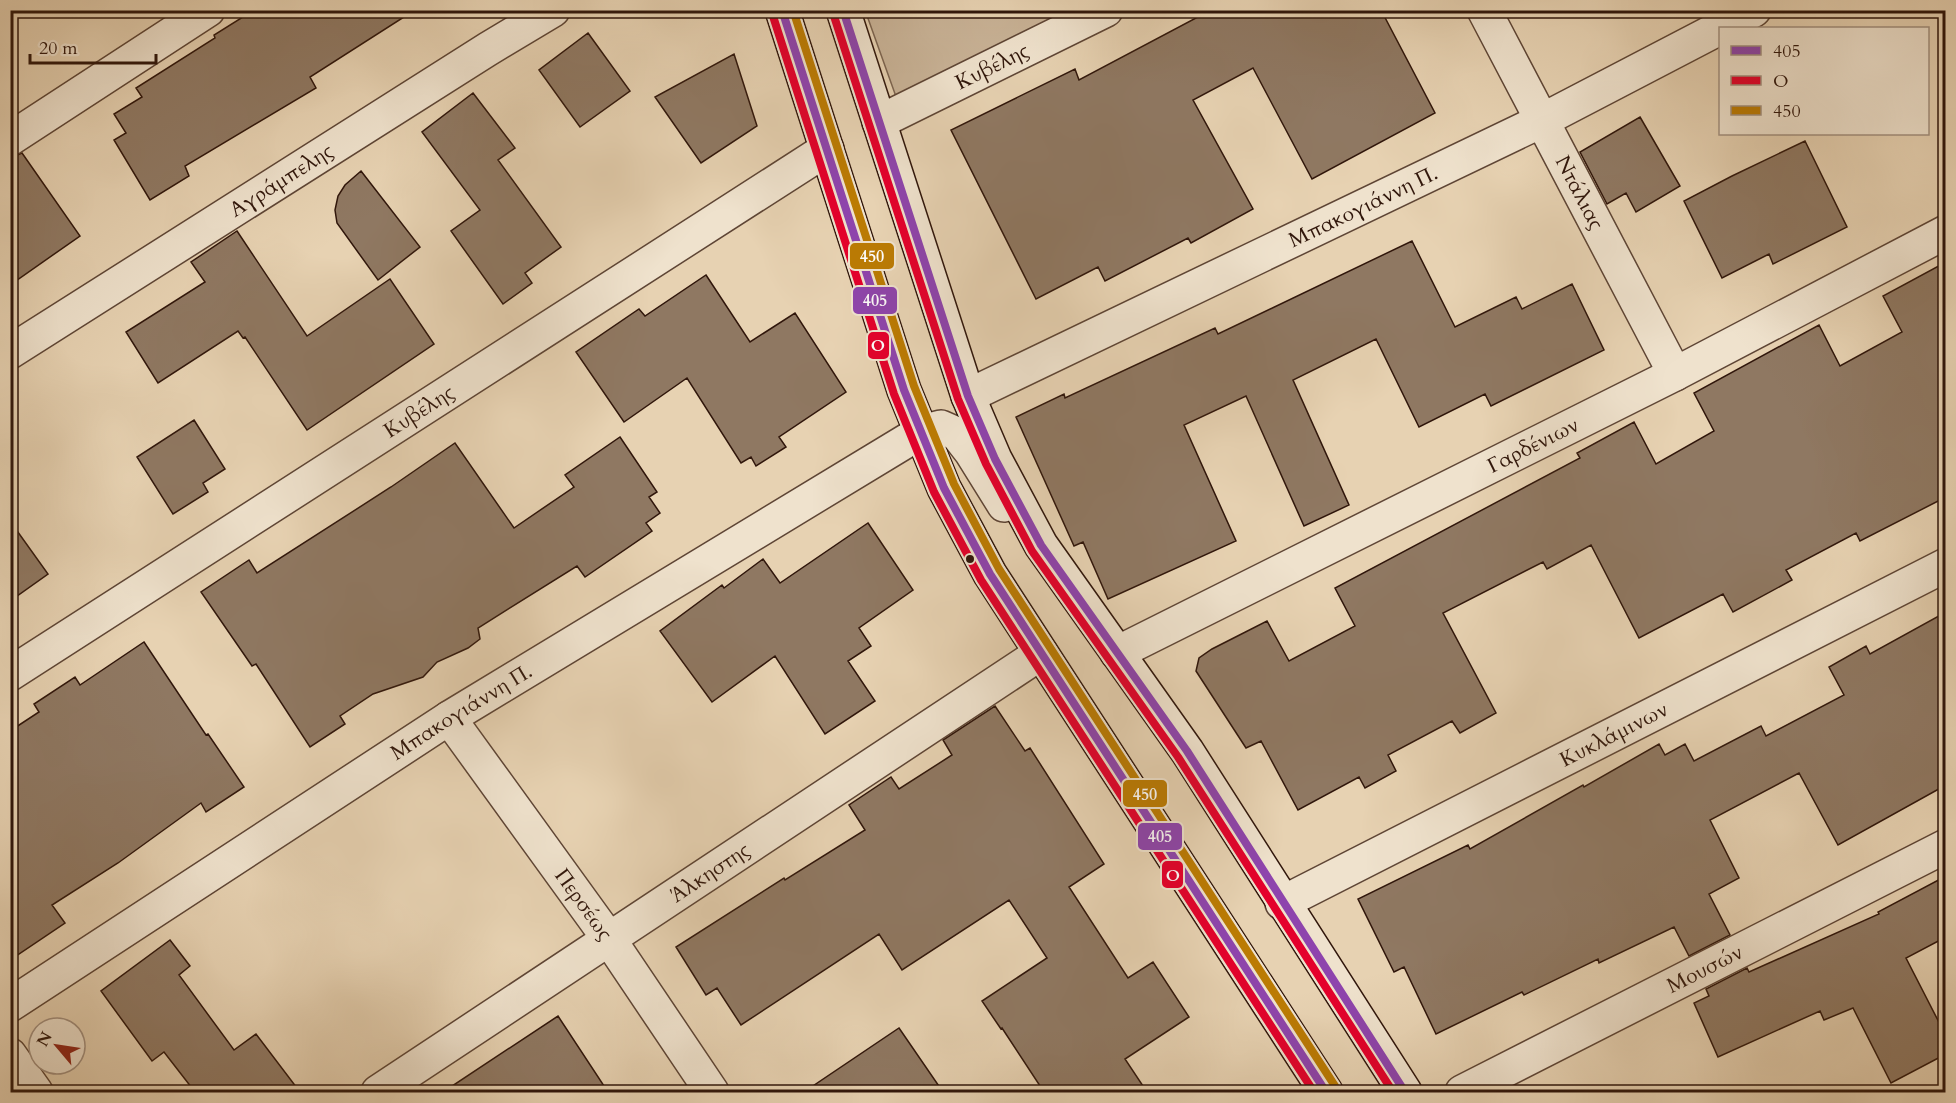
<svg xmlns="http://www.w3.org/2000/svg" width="1956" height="1103" font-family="Cardo,serif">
  <rect width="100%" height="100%" fill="#e7d2b2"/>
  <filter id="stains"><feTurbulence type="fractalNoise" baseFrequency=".00333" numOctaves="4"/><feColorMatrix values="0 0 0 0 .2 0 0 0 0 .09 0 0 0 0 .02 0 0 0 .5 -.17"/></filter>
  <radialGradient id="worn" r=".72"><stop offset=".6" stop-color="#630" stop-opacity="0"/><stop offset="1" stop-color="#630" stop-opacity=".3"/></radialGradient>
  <path fill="#c8b296" stroke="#7c6450" stroke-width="1.5" d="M 865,10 L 1088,11 L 899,105 Z"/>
  <path fill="#8f7862" stroke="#30160b" stroke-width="1.5" d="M 254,10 L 415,10 L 310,77 L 316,88 L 185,166 L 189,176 L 150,200 L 114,140 L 126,133 L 114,114 L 142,97 L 136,88 L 215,38 L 214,35 Z
    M 1211,10 L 1381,10 L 1435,113 L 1312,179 L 1253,68 L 1193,100 L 1253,209 L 1191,243 L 1188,238 L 1105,281 L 1098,267 L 1036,299 L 951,130 L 1075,69 L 1079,80 Z
    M 588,33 L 630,91 L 580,127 L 539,70 Z
    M 734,54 L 757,126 L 701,163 L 655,97 Z
    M 473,93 L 515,148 L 498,160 L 561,247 L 525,273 L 532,283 L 503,304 L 451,231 L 480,210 L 422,132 Z
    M 1640,117 L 1680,186 L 1636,212 L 1626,193 L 1607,204 L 1580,152 Z
    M 1805,141 L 1847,227 L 1773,264 L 1769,254 L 1722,278 L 1684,201 L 1732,176 Z
    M 22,153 L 80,236 L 10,285 L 10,158 Z
    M 361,171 L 420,247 L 378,280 L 337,223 L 335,210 L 338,196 L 345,185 Z
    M 237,231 L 307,336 L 390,279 L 434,344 L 307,430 L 245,337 L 243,338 L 238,331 L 158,383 L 126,332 L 205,282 L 191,262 Z
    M 1412,241 L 1455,327 L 1516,297 L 1522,309 L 1572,284 L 1604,350 L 1491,406 L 1485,394 L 1419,427 L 1376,339 L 1293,380 L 1349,505 L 1304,526 L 1246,396 L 1184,425 L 1236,541 L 1108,599 L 1083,542 L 1074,546 L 1016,417 L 1064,394 L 1065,398 L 1215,328 L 1218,334 Z
    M 1946,262 L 1946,497 L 1860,541 L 1856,533 L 1786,570 L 1792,580 L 1733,612 L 1723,594 L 1639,638 L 1591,545 L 1547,569 L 1543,562 L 1443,613 L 1496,713 L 1460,733 L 1452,721 L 1388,755 L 1396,771 L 1365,788 L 1359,777 L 1298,810 L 1261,741 L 1246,748 L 1196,671 L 1199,658 L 1212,649 L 1267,621 L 1289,661 L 1355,626 L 1335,588 L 1580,458 L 1577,453 L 1634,422 L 1656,464 L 1714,431 L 1694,393 L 1819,325 L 1840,366 L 1902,332 L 1883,296 Z
    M 706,275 L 750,342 L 795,313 L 846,392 L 779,437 L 786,447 L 756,466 L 751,457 L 741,463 L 687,378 L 624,422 L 576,352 L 639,309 L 645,316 Z
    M 194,420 L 225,469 L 203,483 L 208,492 L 173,514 L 137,457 Z
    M 620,437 L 657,492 L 649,497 L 660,513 L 646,523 L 652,531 L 585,577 L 577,566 L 478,628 L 480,639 L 468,648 L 437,662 L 423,677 L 373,694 L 340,716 L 345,724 L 310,747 L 256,664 L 252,666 L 201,592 L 249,560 L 257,573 L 391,487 L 455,443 L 514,528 L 574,487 L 565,475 Z
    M 10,521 L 48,574 L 10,601 Z
    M 868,523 L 913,590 L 859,628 L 871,646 L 848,661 L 875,701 L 825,734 L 775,656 L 712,702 L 660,631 L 722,585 L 724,588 L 763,559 L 780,583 Z
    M 1946,612 L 1946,785 L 1838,845 L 1799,773 L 1710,820 L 1739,878 L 1709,894 L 1730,935 L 1689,956 L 1674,927 L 1599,963 L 1598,959 L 1524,995 L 1522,992 L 1436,1034 L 1404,967 L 1394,972 L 1358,899 L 1468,845 L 1470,849 L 1583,785 L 1584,787 L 1659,744 L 1665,755 L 1685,744 L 1694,761 L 1761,726 L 1766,736 L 1844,695 L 1829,667 L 1866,646 L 1870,654 Z
    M 144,642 L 206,735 L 208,734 L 244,787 L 206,812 L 201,803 L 118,863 L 52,905 L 65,923 L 10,960 L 10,731 L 39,712 L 34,704 L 75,677 L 80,685 Z
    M 995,706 L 1025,751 L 1030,748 L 1104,864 L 1069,887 L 1128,978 L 1153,962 L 1189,1017 L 1125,1059 L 1147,1092 L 1044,1092 L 1002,1028 L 1001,1029 L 982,1001 L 1047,958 L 1009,900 L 902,970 L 879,934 L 741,1025 L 717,988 L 706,995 L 676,947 L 784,878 L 785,880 L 865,830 L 849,805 L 891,777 L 899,789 L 952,755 L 943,740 Z
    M 1946,876 L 1946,937 L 1906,958 L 1946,1036 L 1946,1054 L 1891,1083 L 1853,1008 L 1824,1020 L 1820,1011 L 1718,1057 L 1694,1003 L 1709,996 L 1706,989 L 1747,968 L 1749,972 L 1879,914 L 1878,912 Z
    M 170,940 L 190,966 L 179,975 L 234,1050 L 256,1034 L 300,1092 L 195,1092 L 164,1052 L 152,1061 L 101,991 Z
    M 558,1016 L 608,1092 L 443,1092 Z
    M 899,1028 L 943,1092 L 804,1092 Z"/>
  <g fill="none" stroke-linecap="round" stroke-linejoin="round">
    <defs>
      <g id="minor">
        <path id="s1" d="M 1484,10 L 1675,374"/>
        <path id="s2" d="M 879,122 L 1106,10"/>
        <path d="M 10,139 L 208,10"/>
        <path id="s3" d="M 10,352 L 488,49 L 553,10"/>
        <path id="s4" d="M 968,396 L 1541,121 L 1754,10"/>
        <path id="s5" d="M 1117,653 L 1675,374 L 1946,232"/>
        <path id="s6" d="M 10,674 L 827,149"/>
        <path id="s7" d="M 449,718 L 609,939 L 712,1092"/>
        <path id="s8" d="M 1282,903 L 1946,565"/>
        <path id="s9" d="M 378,1092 L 1041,653"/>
        <path id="s10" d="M 1462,1092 L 1946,846"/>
      </g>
      <g id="tertiary">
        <path id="s11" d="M 10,1005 L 449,718 L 921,432 L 941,427 L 957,434 L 971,452 L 1004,505"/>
        <path d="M 10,1055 L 36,1092"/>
      </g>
      <path id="secondary" d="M 782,10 L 904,390 L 944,488 L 990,574 L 1326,1092
        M 843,10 L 968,396 L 995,459 L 1041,545 L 1187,751 L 1405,1092"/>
    </defs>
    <use href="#minor" stroke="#5e4535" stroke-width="36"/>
    <use href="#tertiary" stroke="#5e4535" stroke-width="36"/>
    <use href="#secondary" stroke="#30160b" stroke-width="36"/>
    <use href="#minor" stroke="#efe2cd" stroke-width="33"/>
    <use href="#tertiary" stroke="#efe2cd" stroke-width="33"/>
    <use href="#secondary" stroke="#efe2cd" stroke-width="33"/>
    <defs>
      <path id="bus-1" d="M 782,10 L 904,390 L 944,488 L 990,574 L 1326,1092
        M 843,10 L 968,396 L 995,459 L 1041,545 L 1187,751 L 1405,1092"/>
      <path id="bus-2" d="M 772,13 L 894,394 L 934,492 L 981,580 L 1314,1092
        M 833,13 L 958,399 L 986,464 L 1032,551 L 1178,757 L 1393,1092"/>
      <path id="bus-3" d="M 793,10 L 914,386 L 954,484 L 999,569 L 1335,1086"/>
    </defs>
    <use href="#bus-1" stroke="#efe2cd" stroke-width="12"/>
    <use href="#bus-2" stroke="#efe2cd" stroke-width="12"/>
    <use href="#bus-3" stroke="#efe2cd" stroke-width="12"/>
    <use href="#bus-1" stroke="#8e44ad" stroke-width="8"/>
    <use href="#bus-2" stroke="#e4002b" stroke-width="8"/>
    <use href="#bus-3" stroke="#bb7b03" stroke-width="8"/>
  </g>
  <circle fill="#30160b" stroke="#efe2cd" stroke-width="2" cx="970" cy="559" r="5"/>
  <g text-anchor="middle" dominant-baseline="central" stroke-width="6" stroke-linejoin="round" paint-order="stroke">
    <g font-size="21" fill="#30160b" stroke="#efe2cd">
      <text stroke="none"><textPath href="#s2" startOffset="126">Κυβέλης</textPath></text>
      <text stroke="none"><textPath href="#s3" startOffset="321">Αγράμπελης</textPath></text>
      <text stroke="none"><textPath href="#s1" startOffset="206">Ντάλιας</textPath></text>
      <text stroke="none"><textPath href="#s4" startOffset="438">Μπακογιάννη Π.</textPath></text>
      <text stroke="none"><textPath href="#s6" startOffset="486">Κυβέλης</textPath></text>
      <text stroke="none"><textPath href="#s5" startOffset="465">Γαρδένιων</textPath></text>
      <text stroke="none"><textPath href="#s11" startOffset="538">Μπακογιάννη Π.</textPath></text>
      <text stroke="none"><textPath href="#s8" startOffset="372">Κυκλάμινων</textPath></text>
      <text stroke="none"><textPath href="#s9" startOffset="398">Άλκηστης</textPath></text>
      <text stroke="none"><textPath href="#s7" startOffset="230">Περσέως</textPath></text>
      <text stroke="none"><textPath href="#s10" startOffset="272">Μουσών</textPath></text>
    </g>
  </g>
  <g stroke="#efe2cd" stroke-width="2">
    <rect x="849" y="242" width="46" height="28" rx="6" fill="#bb7b03"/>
    <rect x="852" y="286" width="46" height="29" rx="6" fill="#8e44ad"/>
    <rect x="867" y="331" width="23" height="29" rx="6" fill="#e4002b"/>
    <rect x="1122" y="779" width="46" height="29" rx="6" fill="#bb7b03"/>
    <rect x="1137" y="822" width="46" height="29" rx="6" fill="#8e44ad"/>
    <rect x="1161" y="860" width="23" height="29" rx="6" fill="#e4002b"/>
  </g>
  <g font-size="16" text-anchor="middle" font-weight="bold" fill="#fff">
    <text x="872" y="262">450</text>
    <text x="875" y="306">405</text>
    <text x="878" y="351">Ο</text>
    <text x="1145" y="800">450</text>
    <text x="1160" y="842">405</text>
    <text x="1173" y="881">Ο</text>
  </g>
  <rect width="1956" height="1103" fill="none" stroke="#e7d2b2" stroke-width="36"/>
  <rect x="12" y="12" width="1932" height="1079" fill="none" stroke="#30160b" stroke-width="3"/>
  <rect x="18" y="18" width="1920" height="1067" fill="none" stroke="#30160b" stroke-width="1.5"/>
  <rect x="1719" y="27" width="210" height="108" fill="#efe2cd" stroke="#a3907f" stroke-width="1.5"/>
  <rect x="1731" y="46" width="30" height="9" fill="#8e44ad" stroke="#a3907f" stroke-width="1.5"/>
  <text x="1773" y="57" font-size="18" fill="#30160b">405</text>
  <rect x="1731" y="76" width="30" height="9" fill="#e4002b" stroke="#a3907f" stroke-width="1.5"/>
  <text x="1773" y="87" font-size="18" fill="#30160b">Ο</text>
  <rect x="1731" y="106" width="30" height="9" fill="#bb7b03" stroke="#a3907f" stroke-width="1.5"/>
  <text x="1773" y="117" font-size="18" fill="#30160b">450</text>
  <g transform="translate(57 1046) rotate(299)"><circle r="28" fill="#efe2cd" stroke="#a3907f" stroke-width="1.5"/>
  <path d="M0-4.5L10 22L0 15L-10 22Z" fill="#8f2418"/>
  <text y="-9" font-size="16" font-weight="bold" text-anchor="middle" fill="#30160b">N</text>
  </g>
  <path d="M30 54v9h126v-9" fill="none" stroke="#30160b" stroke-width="3"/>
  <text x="39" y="54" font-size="18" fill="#30160b" stroke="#efe2cd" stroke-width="4.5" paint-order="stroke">20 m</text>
  <rect width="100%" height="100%" filter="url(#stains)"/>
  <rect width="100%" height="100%" fill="url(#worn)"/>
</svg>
